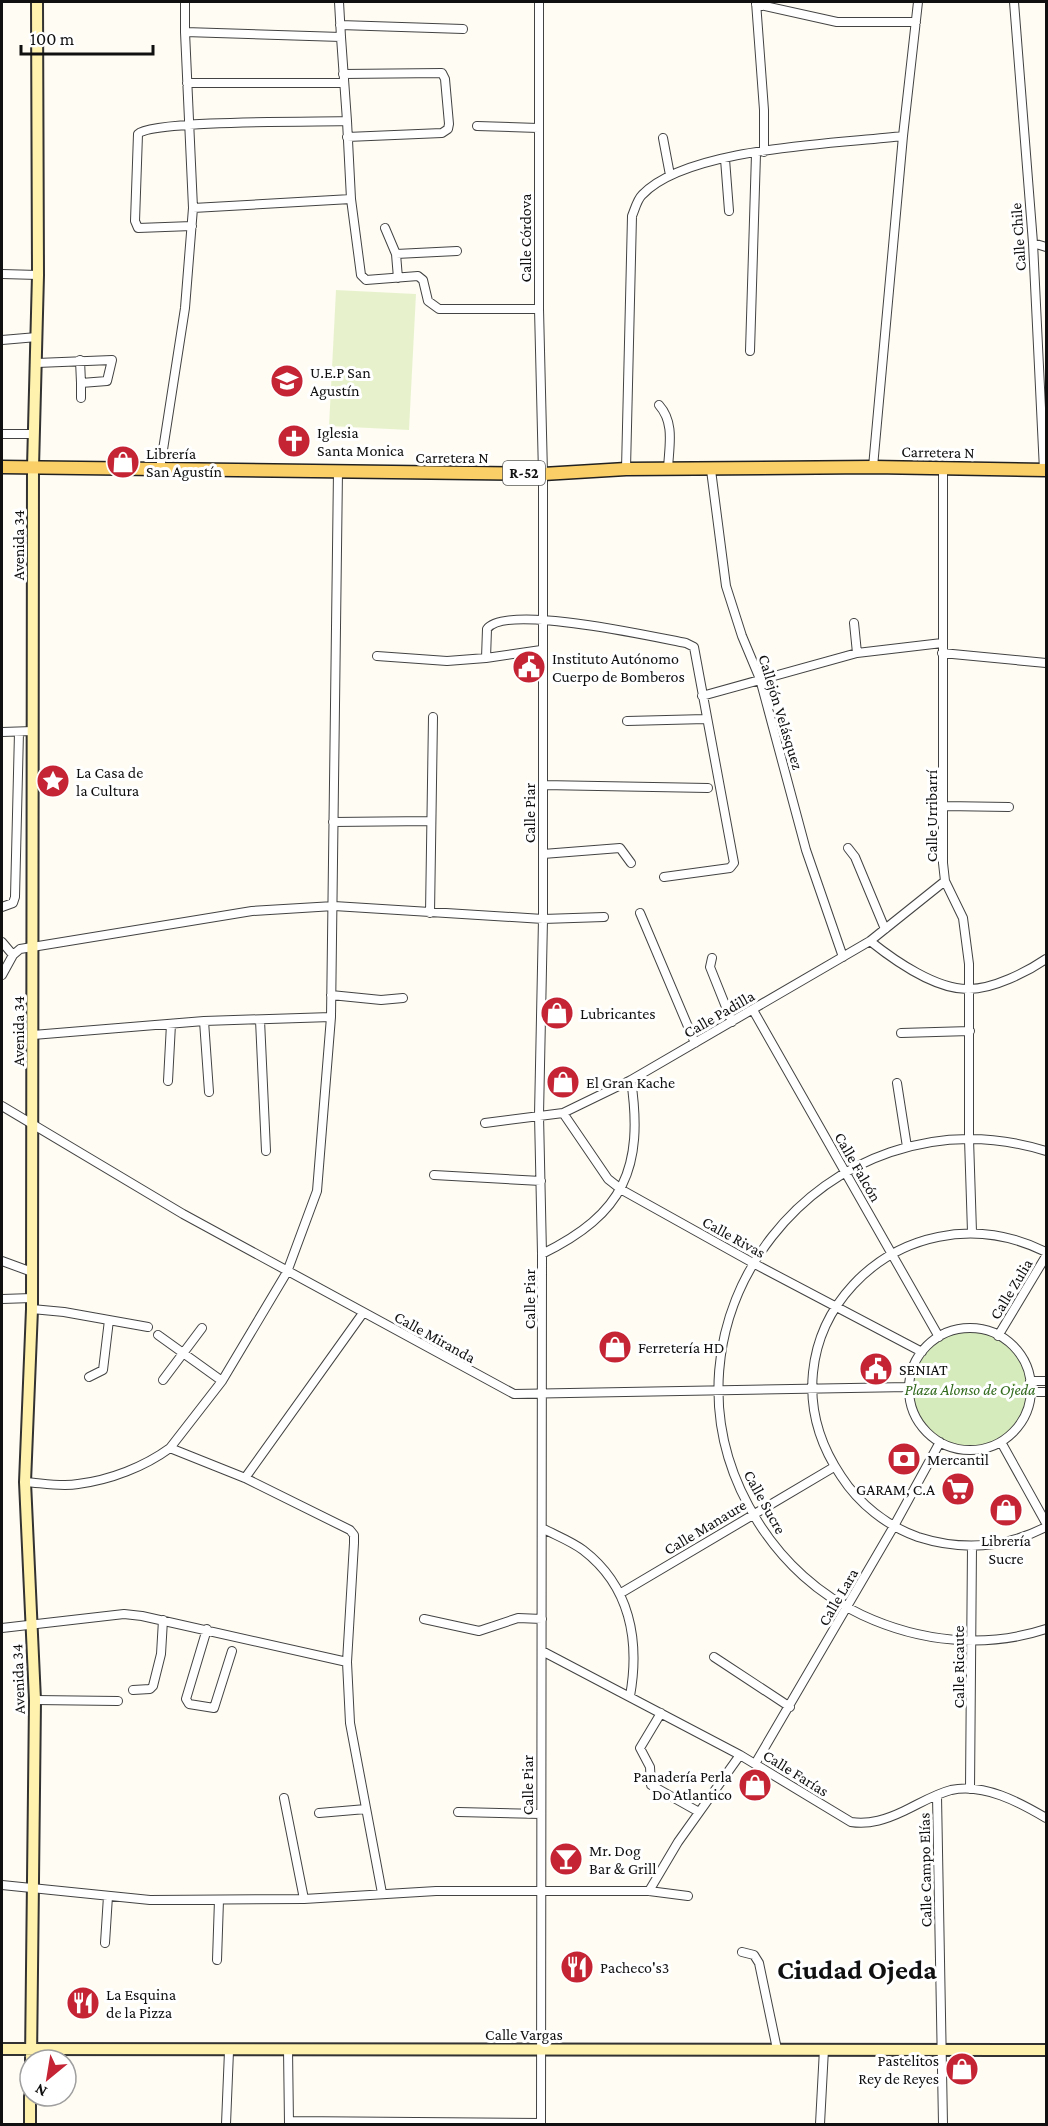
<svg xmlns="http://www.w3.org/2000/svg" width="1048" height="2126" font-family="'Crimson Pro',serif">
  <rect width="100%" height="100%" fill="#fffcf3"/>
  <path fill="#d6ebbb" d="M909 1389a61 61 0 1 1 122 0a61 61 0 1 1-122 0Z"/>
  <path fill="#e7f2cd" d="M 336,290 L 416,294 L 409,430 L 329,426 Z"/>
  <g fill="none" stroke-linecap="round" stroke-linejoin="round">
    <defs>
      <path id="street" d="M 185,2 L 185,32 L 341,37 L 339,2
        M 539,2 L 539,309 L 543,474 L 543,919 L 539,1115 L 542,1254 L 541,2124
        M 756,2 L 764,110 L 764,152
        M 1014,2 L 1033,243 L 1044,470
        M 756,4 L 837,22 L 916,22
        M 340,25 L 463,29
        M 343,74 L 442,73 L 445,79 L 449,124 L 448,129 L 442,133 L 347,137
        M 187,83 L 344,83
        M 347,121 L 351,199 L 361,275 L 366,280 L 418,276 L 423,280 L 428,301 L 439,309 L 539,309
        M 477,126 L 538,128
        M 663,138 L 670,175
        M 725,159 L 729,211
        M 193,208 L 351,199
        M 192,226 L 138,228 L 135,221 L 138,134 C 152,120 316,122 347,121 L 341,37
        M 385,228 L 396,254 L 398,278
        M 1033,243 L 1046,247
        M 396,254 L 457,251
        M 2,274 L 38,275
        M 2,340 L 37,337
        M 750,351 L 756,154
        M 80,360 L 81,383
        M 37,363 L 112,360 L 107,381 L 81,383 L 81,398
        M 659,405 C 675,423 669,446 668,469
        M 2,434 L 34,434
        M 873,467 L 903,136 L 918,2
        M 943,468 L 943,863 L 945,881 L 963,918 L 969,964 L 969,1139 L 972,1232
        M 160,469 L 185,308 L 193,208 L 185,32
        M 626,469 L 632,216 C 635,209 637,200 642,195 C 687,147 837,144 903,136
        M 711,470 L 726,586 L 742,636 L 760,679 L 806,850 L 843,957
        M 854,623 L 857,653
        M 541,650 L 486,658 L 487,629 C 505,603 654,637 686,643 L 694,647 L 734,863 L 730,868 L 664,877
        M 942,653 L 1046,663
        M 377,656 L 447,661 L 486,658
        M 702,696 L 857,653 L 942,643
        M 627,721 L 706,719
        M 2,732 L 33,731
        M 543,785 L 708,788
        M 944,806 L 1009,807
        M 333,822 L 431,821
        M 848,848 L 855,857 L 885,929
        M 543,854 L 620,848 L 631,863
        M 2,907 L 13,903 L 15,897 L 19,732
        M 430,913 L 433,717
        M 640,913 L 695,1043
        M 870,941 C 895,961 937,990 969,989 C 993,989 1027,972 1046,959
        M 2,942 L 13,955
        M 712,958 L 710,967 L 732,1022
        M 2,975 L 13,955 L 20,949 L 252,911 L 334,906 L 543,919 L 604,917
        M 331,995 L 381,1000 L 403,998
        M 753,1010 L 939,1337
        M 260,1020 L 266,1151
        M 204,1021 L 209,1092
        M 901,1033 L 970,1031
        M 33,1035 L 204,1021 L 331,1017
        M 168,1081 L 171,1024
        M 897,1083 L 907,1147
        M 2,1106 L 183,1214 L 514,1394 L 909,1387
        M 563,1113 L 608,1179 L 622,1190 L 753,1263 L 922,1352
        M 485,1123 L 563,1113 L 631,1080 L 870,941 L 945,881
        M 1046,1151 C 825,1083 633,1323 758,1522 C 783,1562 819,1595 862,1615 C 920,1642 985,1649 1046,1629
        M 434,1175 L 541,1181
        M 1046,1252 C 898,1179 748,1338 841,1476 C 859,1504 887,1526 918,1537 C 962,1551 1005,1548 1046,1527
        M 542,1254 C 624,1214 644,1168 631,1080
        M 2,1261 L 32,1272
        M 2,1299 L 32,1298
        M 32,1309 L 64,1312 L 148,1327
        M909 1389a61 61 0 1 1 122 0a61 61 0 1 1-122 0Z
        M 158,1335 L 222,1381
        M 998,1336 L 1046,1256
        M 89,1377 L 103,1370 L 109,1320
        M 163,1380 L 202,1328
        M 1030,1381 L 1046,1381
        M 1031,1392 L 1046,1392
        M 1001,1442 L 1046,1523
        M 170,1448 L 222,1381 L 287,1272 L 317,1191 L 331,1017 L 338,471
        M 245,1478 L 363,1313
        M 25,1482 C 42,1483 61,1487 78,1484 C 110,1480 144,1467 170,1448 L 245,1478 L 350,1530 L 354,1535 L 354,1543 L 347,1662 L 350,1723 L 382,1893
        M 542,1528 C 555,1535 571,1541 583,1550 C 630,1586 640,1640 630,1696
        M 621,1593 L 834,1467
        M 424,1619 L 479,1631 L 518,1618 L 542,1619
        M 2,1628 L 124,1614 L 142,1616 L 347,1662
        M 207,1629 L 186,1699 L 189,1704 L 214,1708 L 232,1651
        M 542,1651 L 740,1755 L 851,1822 C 870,1825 887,1819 904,1811 C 919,1804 935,1794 951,1790 C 984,1783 1019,1802 1046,1818
        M 714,1657 L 790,1707
        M 133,1690 L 150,1689 L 153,1686 L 161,1654 L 163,1620
        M 35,1700 L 118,1701
        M 661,1713 L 640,1748 L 650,1767 L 651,1785 L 699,1812
        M 755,1764 L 894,1526 L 940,1442
        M 970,1789 L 972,1546
        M 937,1796 L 943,2124
        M 284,1798 L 304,1899
        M 458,1812 L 541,1814
        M 319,1813 L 366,1809
        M 2,1885 L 150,1900 L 304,1899 L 436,1891 L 649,1891 L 688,1896
        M 649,1891 L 678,1842 L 740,1755
        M 105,1943 L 108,1896
        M 742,1952 L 754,1955 L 759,1963 L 777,2049
        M 217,1960 L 219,1900
        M 288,2049 L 289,2124
        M 290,2121 L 541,2123
        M 226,2124 L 229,2051
        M 820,2124 L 824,2049"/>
      <path id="secondary" d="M 2,2049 L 1046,2050
        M 31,2060 L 35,1700 L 25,1482 L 32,1309 L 33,467 L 38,275 L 37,2
        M 30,2124 L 30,2096"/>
      <path id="primary" d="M 2,467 L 543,474 L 626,469 L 873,467 L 1046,470"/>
    </defs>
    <use href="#street" stroke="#434343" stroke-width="10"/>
    <use href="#secondary" stroke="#323232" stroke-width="14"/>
    <use href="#primary" stroke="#212121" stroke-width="15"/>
    <use href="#street" stroke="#fff" stroke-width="8"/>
    <use href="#secondary" stroke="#fff2ae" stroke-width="10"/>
    <use href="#primary" stroke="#fbcf67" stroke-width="12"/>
  </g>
  <defs>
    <symbol id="school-disc" viewBox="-11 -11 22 22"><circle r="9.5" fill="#c42434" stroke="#fff"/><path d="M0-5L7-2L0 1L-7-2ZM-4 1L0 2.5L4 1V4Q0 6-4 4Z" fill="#fff"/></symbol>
    <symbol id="church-disc" viewBox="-11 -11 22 22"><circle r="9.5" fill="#c42434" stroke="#fff"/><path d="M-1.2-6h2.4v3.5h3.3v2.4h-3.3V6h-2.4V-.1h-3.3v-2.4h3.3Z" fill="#fff"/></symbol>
    <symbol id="shop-disc" viewBox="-11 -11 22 22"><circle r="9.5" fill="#c42434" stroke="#fff"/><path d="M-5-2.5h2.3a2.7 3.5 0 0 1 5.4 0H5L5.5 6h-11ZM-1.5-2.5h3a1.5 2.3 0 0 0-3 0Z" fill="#fff"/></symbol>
    <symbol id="civic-disc" viewBox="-11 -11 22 22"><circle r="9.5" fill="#c42434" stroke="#fff"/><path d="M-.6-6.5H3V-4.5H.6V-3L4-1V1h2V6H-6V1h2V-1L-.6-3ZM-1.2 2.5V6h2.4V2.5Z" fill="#fff"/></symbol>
    <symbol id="sight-disc" viewBox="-11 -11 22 22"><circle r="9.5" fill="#c42434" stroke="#fff"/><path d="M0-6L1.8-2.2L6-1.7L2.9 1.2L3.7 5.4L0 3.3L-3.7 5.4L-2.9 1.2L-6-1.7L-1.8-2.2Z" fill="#fff"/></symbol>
    <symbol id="bank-disc" viewBox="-11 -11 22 22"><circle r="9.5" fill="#c42434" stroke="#fff"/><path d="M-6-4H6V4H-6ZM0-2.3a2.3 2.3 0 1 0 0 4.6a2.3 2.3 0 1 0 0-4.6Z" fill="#fff"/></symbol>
    <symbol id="supermarket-disc" viewBox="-11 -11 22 22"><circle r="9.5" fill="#c42434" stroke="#fff"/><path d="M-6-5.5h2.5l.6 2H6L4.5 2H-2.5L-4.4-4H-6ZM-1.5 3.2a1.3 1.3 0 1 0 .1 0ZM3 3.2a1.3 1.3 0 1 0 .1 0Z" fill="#fff"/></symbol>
    <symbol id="bar-disc" viewBox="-11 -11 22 22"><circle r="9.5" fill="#c42434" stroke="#fff"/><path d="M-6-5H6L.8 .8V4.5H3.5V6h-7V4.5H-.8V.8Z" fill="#fff"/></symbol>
    <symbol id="restaurant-disc" viewBox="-11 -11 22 22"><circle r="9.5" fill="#c42434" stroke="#fff"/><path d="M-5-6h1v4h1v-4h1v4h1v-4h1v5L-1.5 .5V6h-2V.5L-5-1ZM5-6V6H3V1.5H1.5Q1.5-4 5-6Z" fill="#fff"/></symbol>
  </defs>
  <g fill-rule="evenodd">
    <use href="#school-disc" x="268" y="362" width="38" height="38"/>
    <use href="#church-disc" x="275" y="422" width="38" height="38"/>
    <use href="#shop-disc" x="104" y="443" width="38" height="38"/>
    <use href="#civic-disc" x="510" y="648" width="38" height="38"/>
    <use href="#sight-disc" x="34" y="762" width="38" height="38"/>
    <use href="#shop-disc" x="538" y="994" width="38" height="38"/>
    <use href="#shop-disc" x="544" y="1063" width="38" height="38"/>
    <use href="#shop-disc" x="596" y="1328" width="38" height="38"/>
    <use href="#civic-disc" x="857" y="1350" width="38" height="38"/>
    <use href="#bank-disc" x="885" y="1440" width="38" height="38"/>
    <use href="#supermarket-disc" x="939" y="1470" width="38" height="38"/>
    <use href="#shop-disc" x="987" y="1491" width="38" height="38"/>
    <use href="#shop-disc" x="736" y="1766" width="38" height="38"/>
    <use href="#bar-disc" x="547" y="1840" width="38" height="38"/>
    <use href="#restaurant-disc" x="558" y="1948" width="38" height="38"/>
    <use href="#restaurant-disc" x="64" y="1984" width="38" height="38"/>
    <use href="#shop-disc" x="943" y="2050" width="38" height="38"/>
  </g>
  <g text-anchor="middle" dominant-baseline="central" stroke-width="6" stroke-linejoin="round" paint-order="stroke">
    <rect fill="#fff" stroke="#585858" stroke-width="1.5" x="503" y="461" width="42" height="24" rx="4.5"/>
    <g font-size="15" font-weight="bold" fill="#101010">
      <text x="524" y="473">R-52</text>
    </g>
    <g font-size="16" fill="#101010" stroke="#fff">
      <text transform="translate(1018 237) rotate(-94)">Calle Chile</text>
      <text transform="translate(525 238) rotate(-90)">Calle Córdova</text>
      <text transform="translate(938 452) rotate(1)">Carretera N</text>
      <text x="452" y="457">Carretera N</text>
      <text transform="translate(18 545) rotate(-90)">Avenida 34</text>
      <text transform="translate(781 712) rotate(73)">Callejón Velásquez</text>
      <text transform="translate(529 813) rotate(-90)">Calle Piar</text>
      <text transform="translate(931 816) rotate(-90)">Calle Urribarrí</text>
      <text transform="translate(719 1014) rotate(-30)">Calle Padilla</text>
      <text transform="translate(18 1031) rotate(-90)">Avenida 34</text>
      <text transform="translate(858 1167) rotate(60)">Calle Falcón</text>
      <text transform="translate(734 1237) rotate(29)">Calle Rivas</text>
      <text transform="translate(1011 1289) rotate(-59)">Calle Zulia</text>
      <text transform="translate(529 1299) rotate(-90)">Calle Piar</text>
      <text transform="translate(435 1337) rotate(29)">Calle Miranda</text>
      <text transform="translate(765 1502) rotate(61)">Calle Sucre</text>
      <text transform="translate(705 1527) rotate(-31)">Calle Manaure</text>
      <text transform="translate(838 1597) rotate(-60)">Calle Lara</text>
      <text transform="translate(958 1667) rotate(-90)">Calle Ricaute</text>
      <text transform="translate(18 1679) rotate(-92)">Avenida 34</text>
      <text transform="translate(796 1773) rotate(32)">Calle Farías</text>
      <text transform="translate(527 1785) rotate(-90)">Calle Piar</text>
      <text transform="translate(925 1870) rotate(-91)">Calle Campo Elías</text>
      <text x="524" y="2034">Calle Vargas</text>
    </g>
    <g font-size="16" fill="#101010" stroke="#fff" text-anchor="start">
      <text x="310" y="372">U.E.P San<tspan x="310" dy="18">Agustín</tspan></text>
      <text x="317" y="432">Iglesia<tspan x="317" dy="18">Santa Monica</tspan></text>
      <text x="146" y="453">Librería<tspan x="146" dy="18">San Agustín</tspan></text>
      <text x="552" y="658">Instituto Autónomo<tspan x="552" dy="18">Cuerpo de Bomberos</tspan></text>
      <text x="76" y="772">La Casa de<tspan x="76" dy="18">la Cultura</tspan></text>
      <text x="580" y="1013">Lubricantes</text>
      <text x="586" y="1082">El Gran Kache</text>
      <text x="638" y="1347">Ferretería HD</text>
      <text x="899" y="1369">SENIAT</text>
      <text x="927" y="1459">Mercantil</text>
      <text x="935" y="1489" text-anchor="end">GARAM, C.A</text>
      <text x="1006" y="1540" text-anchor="middle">Librería<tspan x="1006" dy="18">Sucre</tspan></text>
      <text x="732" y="1776" text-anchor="end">Panadería Perla<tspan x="732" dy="18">Do Atlantico</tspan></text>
      <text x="589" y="1850">Mr. Dog<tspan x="589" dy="18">Bar &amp; Grill</tspan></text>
      <text x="600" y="1967">Pacheco's3</text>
      <text x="106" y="1994">La Esquina<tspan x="106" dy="18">de la Pizza</tspan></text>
      <text x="939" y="2060" text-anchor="end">Pastelitos<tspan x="939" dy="18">Rey de Reyes</tspan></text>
    </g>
    <g font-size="16" font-style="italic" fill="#326a1e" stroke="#fff">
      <text x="970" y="1389">Plaza Alonso de Ojeda</text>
    </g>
    <g font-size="28" font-weight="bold" fill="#101010" stroke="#fff">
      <text x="857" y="1969">Ciudad Ojeda</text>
    </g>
  </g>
  <rect width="1048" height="2126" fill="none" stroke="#101010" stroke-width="6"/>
  <g transform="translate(48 2078) rotate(210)"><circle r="28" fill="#ffffff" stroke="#9f9f9f" stroke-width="1.5"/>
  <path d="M0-4.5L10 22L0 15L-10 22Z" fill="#c42434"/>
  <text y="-9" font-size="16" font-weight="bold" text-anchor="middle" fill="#101010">N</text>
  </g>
  <path d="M21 45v9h132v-9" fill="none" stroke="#101010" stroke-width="3"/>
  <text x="30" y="45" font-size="18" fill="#101010" stroke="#ffffff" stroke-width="4.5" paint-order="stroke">100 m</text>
</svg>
